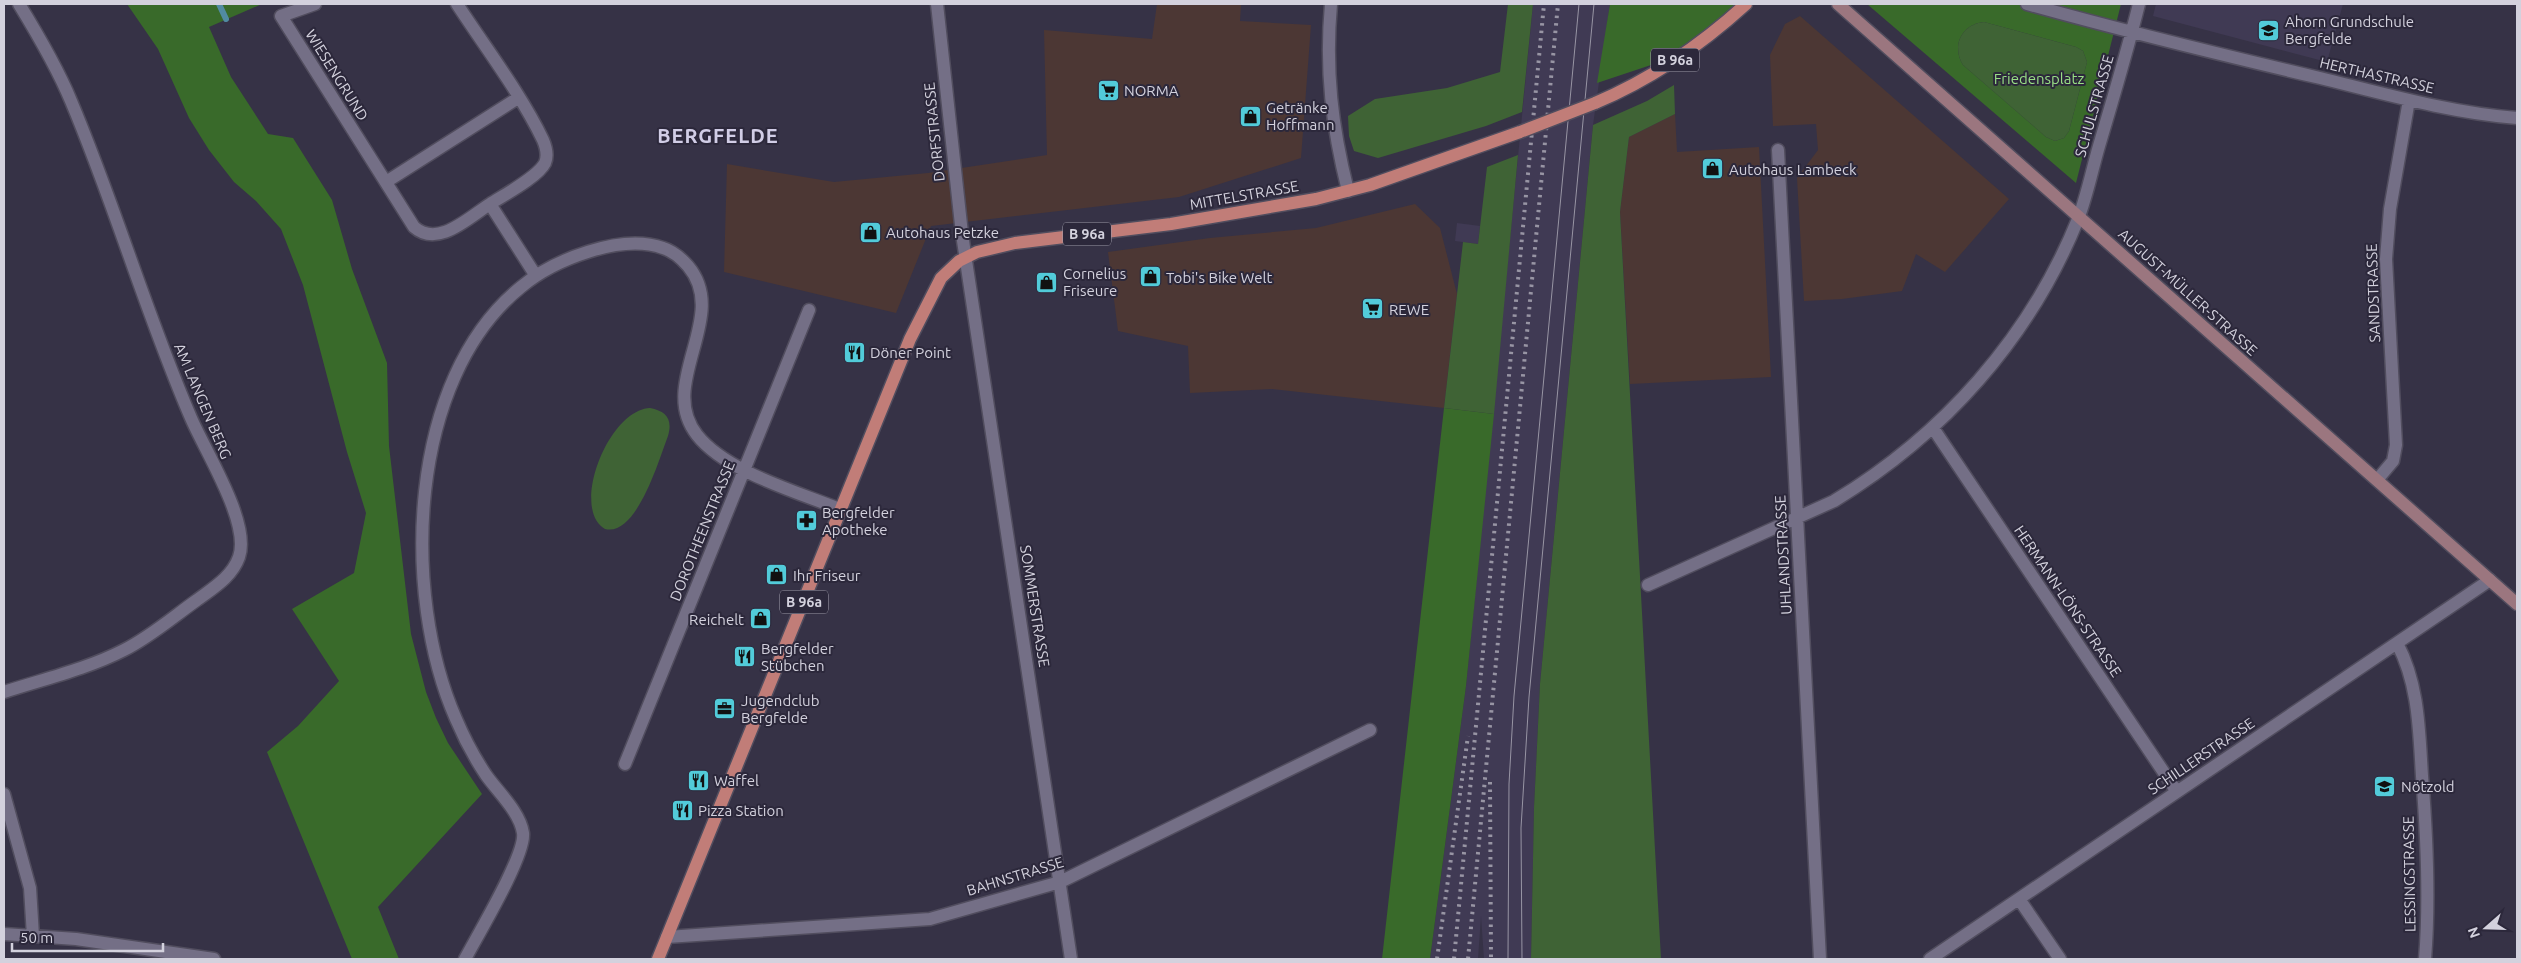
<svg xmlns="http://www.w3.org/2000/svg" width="2521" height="963" font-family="Ubuntu,sans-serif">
  <rect width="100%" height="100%" fill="#363246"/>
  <path fill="#4c3734" d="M 1157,4 L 1241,4 L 1240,21 L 1311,25 L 1301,158 L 1179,197 L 931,226 L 896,313 L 724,272 L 727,164 L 834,182 L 928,173 L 1047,155 L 1044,30 L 1152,39 Z
    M 1800,16 L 2009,199 L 1945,272 L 1916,254 L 1902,291 L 1842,299 L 1804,301 L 1797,178 L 1818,150 L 1816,124 L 1773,126 L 1770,55 L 1785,24 Z
    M 1675,114 L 1677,152 L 1759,147 L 1771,377 L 1630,384 L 1620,212 L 1629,137 Z
    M 1415,204 L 1440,228 L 1457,294 L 1444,408 L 1272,389 L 1190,393 L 1188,346 L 1118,331 L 1108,252 L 1210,238 L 1316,228 Z"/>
  <path fill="#403a54" d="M 1533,4 L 1610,4 L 1593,125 L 1540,684 L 1534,808 L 1531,959 L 1484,959 L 1481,916 L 1478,959 L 1430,959 L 1466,686 Z
    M 2156,4 L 2343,4 L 2327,62 L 2153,16 Z
    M 1457,223 L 1480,226 L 1478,244 L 1455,241 Z"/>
  <path fill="#3f6335" d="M 1508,4 L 1533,4 L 1522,112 L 1486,126 L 1378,158 L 1354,151 L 1349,136 L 1348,116 L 1375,99 L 1447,88 L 1500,72 Z
    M 1984,22 L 2076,47 L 2083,51 L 2087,62 L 2069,131 L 2064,138 L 2055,141 L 2046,137 L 1963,65 C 1951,46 1962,24 1984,22 Z
    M 1674,85 L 1675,114 L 1629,137 L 1620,212 L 1661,959 L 1531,959 L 1534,808 L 1540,684 L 1593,125 L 1647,101 Z
    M 1518,155 L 1494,414 L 1444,408 L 1463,242 L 1478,244 L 1487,167 Z
    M 650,408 C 666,411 673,419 668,436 C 659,459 637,537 605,529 C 570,509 608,410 650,408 Z"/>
  <path fill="#396a2a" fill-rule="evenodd" d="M 127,4 L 262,4 L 209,27 L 231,77 L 268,134 L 293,138 L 332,200 L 352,269 L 387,363 L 389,446 L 411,634 L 426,692 L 436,718 L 448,743 L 482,794 L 378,907 L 399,959 L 352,959 L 267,752 L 298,726 L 339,681 L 292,609 L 354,573 L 366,513 L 347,452 L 303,285 L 281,229 L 256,201 L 234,182 L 209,150 L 189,118 L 158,49 Z
    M 1610,4 L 1740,4 L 1672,58 L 1597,83 Z
    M 1867,4 L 2121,4 L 2076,183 ZM 1984,22 L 2076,47 L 2083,51 L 2087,62 L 2069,131 L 2064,138 L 2055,141 L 2046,137 L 1963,65 C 1951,46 1962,24 1984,22 Z
    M 1444,408 L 1494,414 L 1466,686 L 1430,959 L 1382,959 Z"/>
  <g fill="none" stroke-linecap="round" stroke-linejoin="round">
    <path stroke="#518ba2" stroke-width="6" d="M 219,4 L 226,19"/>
    <defs>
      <path id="street" d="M 315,4 L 281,16 L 414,227 C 438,248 468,218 490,204 L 536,276
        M 457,4 C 485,47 521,94 543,140 C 546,147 548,156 545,163 C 538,177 504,195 490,204
        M 937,4 L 962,234 L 1071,959
        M 1331,4 C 1325,70 1332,127 1348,191
        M 2027,4 C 2124,31 2222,55 2320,78 C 2385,94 2451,113 2517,118
        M 1778,150 L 1820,959
        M 386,182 L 518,98
        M 1933,428 L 2177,792
        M 2377,480 L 2393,461 L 2396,445 L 2386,259 L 2390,209 L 2409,100
        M 1648,585 L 1834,501 C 1943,435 2030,338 2078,219 C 2087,196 2092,170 2099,146 C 2113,99 2127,52 2139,4
        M 2397,643 C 2419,685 2419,730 2422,776 C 2427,838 2430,898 2425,959
        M 4,692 C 44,679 87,669 124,650 C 150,637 173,617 197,600 C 213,588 232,577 239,557 C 251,523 205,451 191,418 C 146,314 115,205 71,101 C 57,67 38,35 19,4
        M 625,764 L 809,310
        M 4,794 L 30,888 L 33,936
        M 2019,899 L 2060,959
        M 4,934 L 76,939 L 214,959
        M 667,937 L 930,919 L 1060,882 L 1370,730
        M 465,959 C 477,936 526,855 523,833 C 520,812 498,792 486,775 C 474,757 464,738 456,719 C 401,594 407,379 521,287 C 553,260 621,233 663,248 C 673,251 681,258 688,266 C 731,317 656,383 697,435 C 726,472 798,492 842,510
        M 1930,959 L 2490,580"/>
      <path id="secondary" d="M 1838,4 L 2517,604"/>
      <path id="primary" d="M 1595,103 C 1652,79 1701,45 1746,4
        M 658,959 L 910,339 L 941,278 L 959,261 L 977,252 L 1015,243 L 1171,224 L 1316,199 L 1370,185 L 1520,132"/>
    </defs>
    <use href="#street" stroke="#514d5e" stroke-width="15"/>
    <use href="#secondary" stroke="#514d5e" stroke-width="15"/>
    <use href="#primary" stroke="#514d5e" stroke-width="15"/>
    <use href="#street" stroke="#746f86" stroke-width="12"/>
    <use href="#secondary" stroke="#9b767f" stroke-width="12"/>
    <use href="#primary" stroke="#c17d78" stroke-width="12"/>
    <path stroke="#9895a4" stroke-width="1" d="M 1508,959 L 1509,784 L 1514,696 L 1579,4
      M 1522,959 L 1521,828 L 1529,697 L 1594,4"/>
    <path stroke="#9895a4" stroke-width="4" stroke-dasharray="2.5 5" stroke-linecap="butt" d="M 1490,782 L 1491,959
      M 1437,959 L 1468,736
      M 1454,959 L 1544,4
      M 1468,959 L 1558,4"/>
    <defs>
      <path id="primary-bridge" d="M 1520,132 L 1595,103"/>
    </defs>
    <use href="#primary-bridge" stroke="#514d5e" stroke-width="15" stroke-linecap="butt"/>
    <use href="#primary-bridge" stroke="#c17d78" stroke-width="12"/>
  </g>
  <defs>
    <symbol id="school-square" viewBox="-11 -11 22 22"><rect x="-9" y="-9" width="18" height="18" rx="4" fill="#52cbd9" stroke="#2c283b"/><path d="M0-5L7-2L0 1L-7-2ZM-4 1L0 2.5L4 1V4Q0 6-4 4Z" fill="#111"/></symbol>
    <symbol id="supermarket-square" viewBox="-11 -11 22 22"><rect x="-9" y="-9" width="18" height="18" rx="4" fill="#52cbd9" stroke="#2c283b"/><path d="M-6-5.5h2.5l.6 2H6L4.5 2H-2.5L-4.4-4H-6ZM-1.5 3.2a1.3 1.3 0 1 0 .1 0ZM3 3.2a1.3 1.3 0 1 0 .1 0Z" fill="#111"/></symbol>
    <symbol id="shop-square" viewBox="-11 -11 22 22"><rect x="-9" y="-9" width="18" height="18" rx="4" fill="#52cbd9" stroke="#2c283b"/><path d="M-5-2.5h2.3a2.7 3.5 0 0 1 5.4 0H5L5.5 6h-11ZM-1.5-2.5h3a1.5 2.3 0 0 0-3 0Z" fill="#111"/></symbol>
    <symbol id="restaurant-square" viewBox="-11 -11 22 22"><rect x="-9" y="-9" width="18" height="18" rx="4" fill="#52cbd9" stroke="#2c283b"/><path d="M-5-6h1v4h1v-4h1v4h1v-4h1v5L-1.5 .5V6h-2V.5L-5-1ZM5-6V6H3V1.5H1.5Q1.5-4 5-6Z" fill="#111"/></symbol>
    <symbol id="pharmacy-square" viewBox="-11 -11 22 22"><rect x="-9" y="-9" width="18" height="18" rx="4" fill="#52cbd9" stroke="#2c283b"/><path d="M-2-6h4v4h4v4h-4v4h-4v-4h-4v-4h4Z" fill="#111"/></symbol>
    <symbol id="office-square" viewBox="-11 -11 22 22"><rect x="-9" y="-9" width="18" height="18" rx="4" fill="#52cbd9" stroke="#2c283b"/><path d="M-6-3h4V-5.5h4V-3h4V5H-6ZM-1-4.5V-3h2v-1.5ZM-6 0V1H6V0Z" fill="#111"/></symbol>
  </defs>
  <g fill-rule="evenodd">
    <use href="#school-square" x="2256" y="18" width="25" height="25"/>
    <use href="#supermarket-square" x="1096" y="78" width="25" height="25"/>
    <use href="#shop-square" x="1238" y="104" width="25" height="25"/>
    <use href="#shop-square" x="1700" y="156" width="25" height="25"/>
    <use href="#shop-square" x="858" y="220" width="25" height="25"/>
    <use href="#shop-square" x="1138" y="264" width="25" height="25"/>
    <use href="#shop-square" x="1034" y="270" width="25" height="25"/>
    <use href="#supermarket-square" x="1360" y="296" width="25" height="25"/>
    <use href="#restaurant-square" x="842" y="340" width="25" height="25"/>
    <use href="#pharmacy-square" x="794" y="508" width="25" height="25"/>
    <use href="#shop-square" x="764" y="562" width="25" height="25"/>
    <use href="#shop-square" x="748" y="606" width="25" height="25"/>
    <use href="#restaurant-square" x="732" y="644" width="25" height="25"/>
    <use href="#office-square" x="712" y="696" width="25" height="25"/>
    <use href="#restaurant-square" x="686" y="768" width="25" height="25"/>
    <use href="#school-square" x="2372" y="774" width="25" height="25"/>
    <use href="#restaurant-square" x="670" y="798" width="25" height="25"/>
  </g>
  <g text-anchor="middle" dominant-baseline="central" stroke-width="4" stroke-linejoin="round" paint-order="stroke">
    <g fill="#2c283b" stroke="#a19eac" stroke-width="1">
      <rect x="1651" y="48.5" width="48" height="23" rx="4"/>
      <rect x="1063" y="222.5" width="48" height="23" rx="4"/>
      <rect x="780" y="590.5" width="48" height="23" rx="4"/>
    </g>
    <g font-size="14" font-weight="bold" fill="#d3d1dd">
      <text x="1675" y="60">B 96a</text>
      <text x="1087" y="234">B 96a</text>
      <text x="804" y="602">B 96a</text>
    </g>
    <g font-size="15" fill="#d3d1dd" stroke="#2c283b" text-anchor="start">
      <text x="2285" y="21">Ahorn Grundschule<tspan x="2285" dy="17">Bergfelde</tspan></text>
      <text x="1124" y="90">NORMA</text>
      <text x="1266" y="107">Getränke<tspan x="1266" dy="17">Hoffmann</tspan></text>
      <text x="1729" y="169">Autohaus Lambeck</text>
      <text x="886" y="232">Autohaus Petzke</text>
      <text x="1063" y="273">Cornelius<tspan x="1063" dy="17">Friseure</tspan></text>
      <text x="1166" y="277">Tobi's Bike Welt</text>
      <text x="1389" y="309">REWE</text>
      <text x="870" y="352">Döner Point</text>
      <text x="822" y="512">Bergfelder<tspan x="822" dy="17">Apotheke</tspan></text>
      <text x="793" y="575">Ihr Friseur</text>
      <text x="744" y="619" text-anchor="end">Reichelt</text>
      <text x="761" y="648">Bergfelder<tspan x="761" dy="17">Stübchen</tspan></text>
      <text x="741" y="700">Jugendclub<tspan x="741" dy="17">Bergfelde</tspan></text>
      <text x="714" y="780">Waffel</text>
      <text x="2401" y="786">Nötzold</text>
      <text x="698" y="810">Pizza Station</text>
    </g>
    <g font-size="15" fill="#d3d1dd" stroke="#2c283b">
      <text transform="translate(337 75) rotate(58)">WIESENGRUND</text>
      <text transform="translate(2377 75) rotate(13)">HERTHASTRASSE</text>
      <text transform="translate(2094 106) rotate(-74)">SCHULSTRASSE</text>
      <text transform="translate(934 132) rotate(-96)">DORFSTRASSE</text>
      <text transform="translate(1244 195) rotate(-10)">MITTELSTRASSE</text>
      <text transform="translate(2188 292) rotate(42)">AUGUST-MÜLLER-STRASSE</text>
      <text transform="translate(2373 293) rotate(-92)">SANDSTRASSE</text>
      <text transform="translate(203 401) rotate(67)">AM LANGEN BERG</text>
      <text transform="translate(702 531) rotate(-68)">DOROTHEENSTRASSE</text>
      <text transform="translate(1783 555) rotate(-93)">UHLANDSTRASSE</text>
      <text transform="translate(2068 601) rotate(56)">HERMANN-LÖNS-STRASSE</text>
      <text transform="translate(1035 606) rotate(81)">SOMMERSTRASSE</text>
      <text transform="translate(2201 756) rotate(-34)">SCHILLERSTRASSE</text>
      <text transform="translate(2409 874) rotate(-91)">LESSINGSTRASSE</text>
      <text transform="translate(1015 876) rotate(-17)">BAHNSTRASSE</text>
    </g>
    <g font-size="15" fill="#99df86" stroke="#2c283b">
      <text x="2039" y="78">Friedensplatz</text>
    </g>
    <g font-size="20" font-weight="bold" letter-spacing="1" fill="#d1cde6" stroke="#2c283b">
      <text x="718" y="135">BERGFELDE</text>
    </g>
  </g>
  <rect width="2521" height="963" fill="none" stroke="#d3d1dd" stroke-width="10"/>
  <g transform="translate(2486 928) rotate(250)" stroke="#2c283b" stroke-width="4" paint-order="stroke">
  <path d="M0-4L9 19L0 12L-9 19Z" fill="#d3d1dd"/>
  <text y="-8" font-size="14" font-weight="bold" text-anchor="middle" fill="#d3d1dd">N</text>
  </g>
  <path d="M12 943v8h151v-8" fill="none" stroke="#d3d1dd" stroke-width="2.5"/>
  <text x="20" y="943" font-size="15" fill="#d3d1dd" stroke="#2c283b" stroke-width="4" paint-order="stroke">50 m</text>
</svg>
